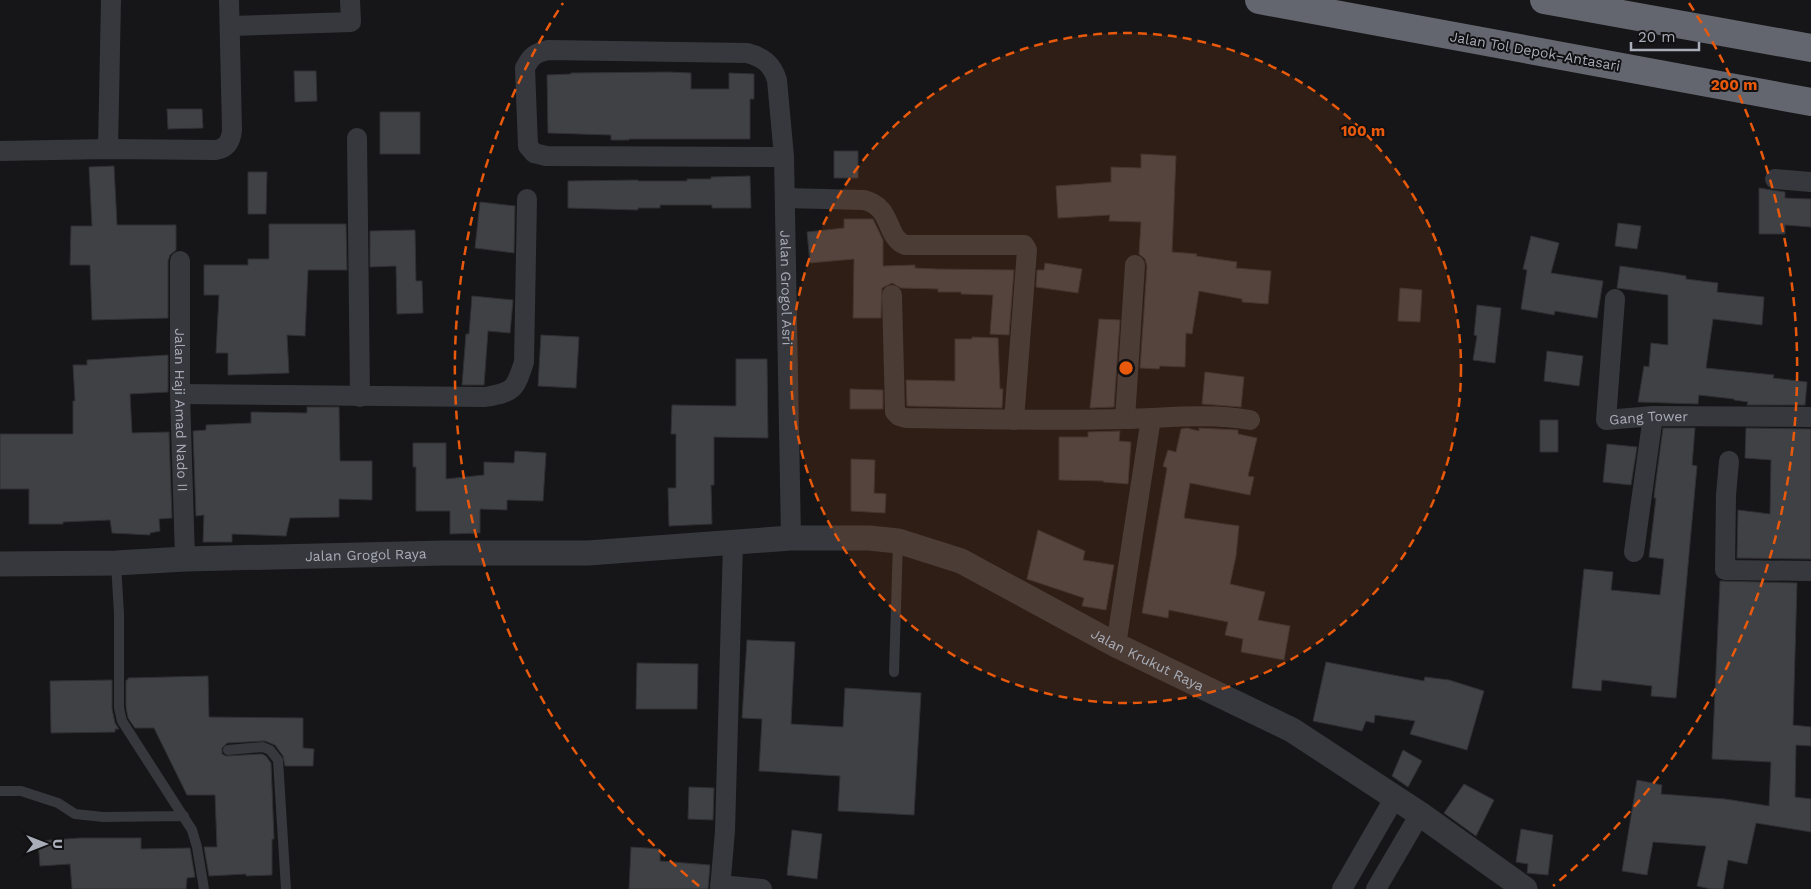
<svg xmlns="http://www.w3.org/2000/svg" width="1811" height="889" font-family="'Work Sans',sans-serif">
  <rect width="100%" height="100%" fill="#161618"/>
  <path fill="#404145" stroke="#303034" d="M 294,71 L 316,71 L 317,101 L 295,102 Z
    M 668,72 L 691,73 L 691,89 L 729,89 L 729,73 L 754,74 L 754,99 L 750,99 L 750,139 L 629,139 L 629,140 L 611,140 L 611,135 L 548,133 L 547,75 L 571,74 L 571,73 Z
    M 167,109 L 202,109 L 203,128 L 168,129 Z
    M 380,112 L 420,112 L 420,154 L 380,154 Z
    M 834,151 L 858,151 L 858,178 L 834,178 Z
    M 1141,154 L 1176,156 L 1172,252 L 1197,254 L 1196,256 L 1237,262 L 1236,268 L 1271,271 L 1268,304 L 1242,302 L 1242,299 L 1199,291 L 1192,334 L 1186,333 L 1185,367 L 1160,366 L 1159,369 L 1140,368 L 1147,266 L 1145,259 L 1139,254 L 1141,222 L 1109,221 L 1110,215 L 1058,218 L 1056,186 L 1111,182 L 1111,167 L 1141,168 Z
    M 114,166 L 117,225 L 176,225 L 176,250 L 170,255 L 168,261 L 168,318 L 92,320 L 90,265 L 70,265 L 71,226 L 92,226 L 89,167 Z
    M 248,172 L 267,172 L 266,214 L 248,214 Z
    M 750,176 L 751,208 L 712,208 L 712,205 L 660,205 L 660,208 L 638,208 L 638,210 L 568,208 L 568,181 L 638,180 L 638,181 L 687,181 L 687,179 L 711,179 L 711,177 Z
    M 1759,188 L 1785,192 L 1785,198 L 1811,199 L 1811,227 L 1785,225 L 1785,234 L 1759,234 Z
    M 480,202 L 515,206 L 514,253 L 475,248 Z
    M 844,219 L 873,219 L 883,240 L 883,266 L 915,265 L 915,268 L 936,269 L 1014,270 L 1009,335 L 990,334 L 993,295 L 961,294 L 961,292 L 938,292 L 938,289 L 901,288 L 892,283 L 882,288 L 881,318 L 853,318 L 854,259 L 810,263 L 807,232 L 844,228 Z
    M 1618,223 L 1641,226 L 1637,249 L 1615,246 Z
    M 269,224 L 346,224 L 347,270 L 308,270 L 305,336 L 287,335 L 289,373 L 228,375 L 228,353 L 216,353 L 219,295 L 204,295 L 204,265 L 248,265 L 248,259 L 269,259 Z
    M 415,230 L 416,281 L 422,281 L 423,313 L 397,314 L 396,266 L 370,267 L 370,231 Z
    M 1531,236 L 1559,243 L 1551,273 L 1603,281 L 1597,318 L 1555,311 L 1554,315 L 1521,309 L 1527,270 L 1523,269 Z
    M 1045,263 L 1082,269 L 1078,293 L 1036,287 L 1037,270 L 1044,270 Z
    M 1620,266 L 1662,272 L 1686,276 L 1686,279 L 1718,283 L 1717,292 L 1764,297 L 1762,325 L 1713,319 L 1706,368 L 1774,375 L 1773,378 L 1807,382 L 1805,405 L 1747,405 L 1748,402 L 1734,400 L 1734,399 L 1699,395 L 1698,404 L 1638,402 L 1644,366 L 1649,367 L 1651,343 L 1668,345 L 1668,295 L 1617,288 Z
    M 1400,288 L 1422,290 L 1420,322 L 1398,321 Z
    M 472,296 L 513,300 L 510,333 L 488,331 L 484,385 L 462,385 L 466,334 L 469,334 Z
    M 1477,305 L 1501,308 L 1495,363 L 1473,360 L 1477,336 L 1474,335 Z
    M 1099,319 L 1120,320 L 1114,407 L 1090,408 Z
    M 541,335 L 579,337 L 576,388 L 538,386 Z
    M 972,337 L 998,338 L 1000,389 L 1003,389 L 1002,408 L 907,406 L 906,380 L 955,381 L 955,339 L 972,339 Z
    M 1547,351 L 1583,356 L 1579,386 L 1544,381 Z
    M 168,355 L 168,392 L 130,394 L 132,433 L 169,432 L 172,518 L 159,519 L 160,531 L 150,533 L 150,535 L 112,533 L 110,520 L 63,522 L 63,524 L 29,524 L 29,489 L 0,489 L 0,434 L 73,434 L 73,401 L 75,401 L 73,365 L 87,365 L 87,360 Z
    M 736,359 L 767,359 L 768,438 L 714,437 L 714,485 L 711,485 L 712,524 L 669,526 L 668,488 L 676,488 L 676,434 L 671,434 L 672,405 L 736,406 Z
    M 1205,372 L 1244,377 L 1241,407 L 1202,404 Z
    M 850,389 L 883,390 L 883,409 L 850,409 Z
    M 307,407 L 339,407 L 340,461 L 372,461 L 372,500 L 339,499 L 339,517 L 290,518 L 286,536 L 232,534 L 232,542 L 203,542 L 204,515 L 196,516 L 193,431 L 206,430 L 206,425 L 251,423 L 251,412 L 307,413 Z
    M 1540,420 L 1558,420 L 1558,452 L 1540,452 Z
    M 1187,428 L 1199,431 L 1199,428 L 1238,430 L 1238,434 L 1257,438 L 1248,476 L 1254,477 L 1250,495 L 1190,483 L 1184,518 L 1239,526 L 1236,556 L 1230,584 L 1265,592 L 1258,620 L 1290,626 L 1284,660 L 1241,652 L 1243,639 L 1225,635 L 1228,622 L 1169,610 L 1168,618 L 1142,613 L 1167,468 L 1163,466 L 1168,450 L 1176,452 L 1181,429 Z
    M 1663,428 L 1695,428 L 1692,465 L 1697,466 L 1676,698 L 1651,696 L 1652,686 L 1602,680 L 1601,691 L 1572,688 L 1584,569 L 1613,572 L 1611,590 L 1660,595 L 1664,559 L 1649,557 L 1656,498 L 1654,498 L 1655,488 Z
    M 1746,428 L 1811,429 L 1811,559 L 1737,558 L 1738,510 L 1770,514 L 1771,460 L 1745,458 Z
    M 1120,431 L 1119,441 L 1131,442 L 1128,484 L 1103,482 L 1104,481 L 1059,480 L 1059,437 L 1088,437 L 1088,432 Z
    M 413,443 L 446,443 L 446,479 L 484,475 L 484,462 L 514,463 L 515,451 L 546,453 L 543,501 L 507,500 L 507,510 L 480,509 L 480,533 L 450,534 L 450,511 L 416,511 L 416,467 L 413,467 Z
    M 1607,444 L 1637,447 L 1631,485 L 1603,482 Z
    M 851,459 L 875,460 L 874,493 L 886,494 L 885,513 L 851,511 Z
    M 1038,530 L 1085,551 L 1083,560 L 1114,565 L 1106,610 L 1082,606 L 1084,598 L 1027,579 Z
    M 1720,581 L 1797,583 L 1793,725 L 1811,727 L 1811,746 L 1796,745 L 1795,797 L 1811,799 L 1811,832 L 1756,823 L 1747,864 L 1728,860 L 1723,889 L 1711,889 L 1697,886 L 1706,846 L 1653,842 L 1647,875 L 1622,871 L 1637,780 L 1662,785 L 1661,794 L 1725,799 L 1769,806 L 1771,762 L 1712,759 Z
    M 747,640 L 795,642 L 791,724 L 843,727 L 845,688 L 921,693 L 914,815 L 838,811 L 840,776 L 759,771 L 762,719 L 742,718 Z
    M 1326,662 L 1424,681 L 1425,677 L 1449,680 L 1484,691 L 1467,750 L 1410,734 L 1415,721 L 1375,715 L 1374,723 L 1366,721 L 1362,731 L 1313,721 Z
    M 637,663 L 698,664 L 697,709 L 636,709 Z
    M 208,676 L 209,717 L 303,718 L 303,748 L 314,749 L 313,766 L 285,766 L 283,756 L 275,745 L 265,741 L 227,743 L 222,748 L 222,754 L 226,756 L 262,754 L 266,756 L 271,763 L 274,839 L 272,839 L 272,875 L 246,876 L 246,874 L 209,876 L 204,847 L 217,847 L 215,795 L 187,795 L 154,728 L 135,728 L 128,718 L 126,707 L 126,680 L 128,680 L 128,678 Z
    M 112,680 L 112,709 L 115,723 L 119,729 L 115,729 L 115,732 L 51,733 L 50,681 Z
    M 1403,750 L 1422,761 L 1408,787 L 1392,776 Z
    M 1464,784 L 1494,800 L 1476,836 L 1444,813 Z
    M 689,787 L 714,788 L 713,820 L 688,819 Z
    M 1521,829 L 1553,835 L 1548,875 L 1527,873 L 1528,864 L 1516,862 Z
    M 792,830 L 822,834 L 817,879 L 787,875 Z
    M 80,838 L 141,838 L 141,849 L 190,848 L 195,877 L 187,878 L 186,889 L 72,889 L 70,864 L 40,866 L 38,841 Z
    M 631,847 L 660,849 L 660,861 L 710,865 L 708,889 L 629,889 Z"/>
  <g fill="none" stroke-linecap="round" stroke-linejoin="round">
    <path stroke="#37383d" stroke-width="10" d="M 116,563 L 119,614 L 119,708 L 122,721 L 192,830 L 197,847 L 204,889
      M 894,672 L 898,542
      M 228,750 L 263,747 L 270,750 L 278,760 L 286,889
      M 0,791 L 21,791 L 58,803 L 75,814 L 103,817 L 184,816"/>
    <g stroke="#37383d" stroke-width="20">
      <path d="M 230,26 L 351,22 L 350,0"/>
      <path d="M 357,138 L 360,397"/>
      <path d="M 108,149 L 111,0"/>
      <path d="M 0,151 L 108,149 L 216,150 C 227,148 231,141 232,130 L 229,0"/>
      <path id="s1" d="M 784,157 L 546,156 L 534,153 L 528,146 L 525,68 C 531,56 535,53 548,50 L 747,53 C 763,57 772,64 777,80 L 784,157 L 791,538"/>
      <path d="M 1775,179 L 1811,182"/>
      <path d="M 785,198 L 864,200 C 893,207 885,237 905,245 L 1024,245 L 1027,250 L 1014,420"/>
      <path id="s2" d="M 180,261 L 180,394 L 185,559"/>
      <path d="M 892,295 L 895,412 L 899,416 L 906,418 C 979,419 1052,421 1124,419 C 1168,418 1207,413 1250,420"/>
      <path id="s3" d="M 1615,299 L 1606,420 L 1653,416 L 1811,417"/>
      <path d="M 180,394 L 485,397 C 514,392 515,390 524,362 L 527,199"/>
      <path d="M 1125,419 L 1135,265"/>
      <path d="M 1729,461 L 1726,495 L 1725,570 L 1811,571"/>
      <path d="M 1634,552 L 1653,416"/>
      <path d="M 1116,645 L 1151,418"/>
      <path d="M 720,885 L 762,889"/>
      <path d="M 720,889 L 725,831 L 733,543"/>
      <path d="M 1342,889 L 1395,797"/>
      <path d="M 1376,889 L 1420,814"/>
    </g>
    <path stroke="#37383d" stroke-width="25" id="s4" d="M 0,564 L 116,563 L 185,559 L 444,553 L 588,553 L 791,538 L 869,538 L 898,541 L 961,561 L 1116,645 L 1292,730 L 1420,814 L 1525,889"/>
    <path stroke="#63666e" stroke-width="28" d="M 1259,0 L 1811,102
      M 1544,0 L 1811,48"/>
  </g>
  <circle cx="1126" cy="368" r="335" fill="#e8590c" fill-opacity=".12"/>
  <g fill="none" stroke="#e8590c" stroke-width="2.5" stroke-dasharray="9 6">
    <circle cx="1126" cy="368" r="335"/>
    <path d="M699 886A671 671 0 0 1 563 3M1689 3A671 671 0 0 1 1553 886"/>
  </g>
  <g text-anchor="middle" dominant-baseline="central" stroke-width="4" stroke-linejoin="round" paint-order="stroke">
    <g font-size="14" fill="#a8adb8" stroke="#111113">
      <text transform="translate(1535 51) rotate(10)">Jalan Tol Depok–Antasari</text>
      <text stroke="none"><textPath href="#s1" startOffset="818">Jalan Grogol Asri</textPath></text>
      <text stroke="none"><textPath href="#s2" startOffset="149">Jalan Haji Amad Nado II</textPath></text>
      <text stroke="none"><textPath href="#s3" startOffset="164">Gang Tower</textPath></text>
      <text stroke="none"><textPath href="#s4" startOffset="366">Jalan Grogol Raya</textPath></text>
      <text stroke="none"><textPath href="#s4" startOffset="1176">Jalan Krukut Raya</textPath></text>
    </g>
  </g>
  <circle cx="1126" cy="368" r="8" fill="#e8590c" stroke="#111113" stroke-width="2.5"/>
  <g font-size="15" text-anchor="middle" font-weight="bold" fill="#e8590c" stroke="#111113" stroke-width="4" stroke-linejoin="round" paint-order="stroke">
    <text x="1734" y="90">200 m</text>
    <text x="1363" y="136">100 m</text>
  </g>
  <g transform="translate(45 844) rotate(90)" stroke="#111113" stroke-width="4" paint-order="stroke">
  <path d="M0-4L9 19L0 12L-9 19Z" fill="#a8adb8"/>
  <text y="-8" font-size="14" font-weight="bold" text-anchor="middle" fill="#a8adb8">U</text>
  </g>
  <path d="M1631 42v8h68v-8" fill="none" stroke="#a8adb8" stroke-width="2.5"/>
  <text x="1638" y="42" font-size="15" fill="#a8adb8" stroke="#111113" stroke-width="4" paint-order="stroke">20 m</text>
</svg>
